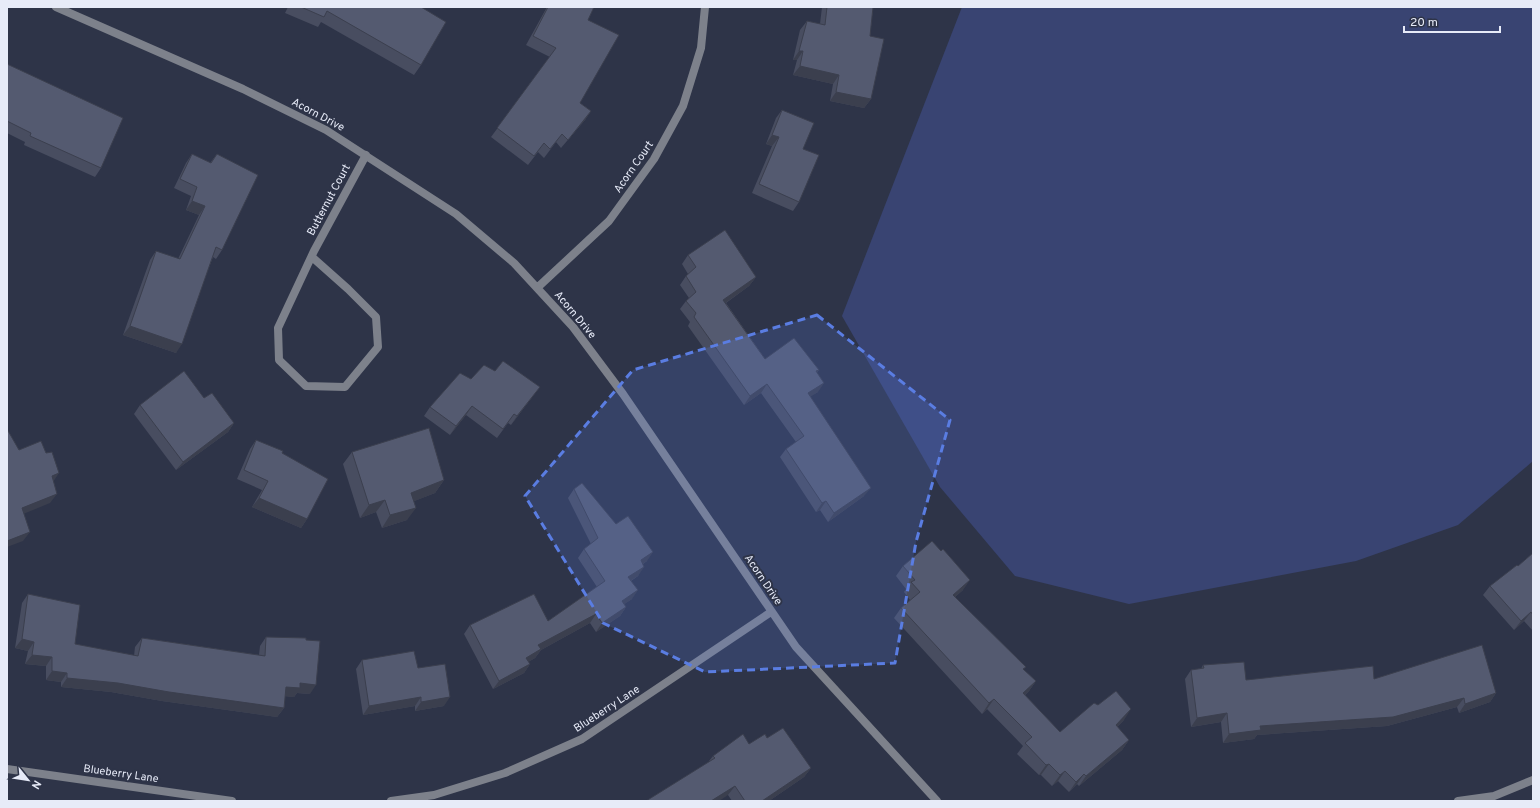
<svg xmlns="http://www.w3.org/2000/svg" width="1540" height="808" font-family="Overpass,sans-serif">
  <rect width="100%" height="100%" fill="#2e3448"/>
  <path fill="#394472" d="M 962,7 L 1533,7 L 1533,461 L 1458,525 L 1356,561 L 1129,604 L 1015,576 L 940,487 L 842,316 Z"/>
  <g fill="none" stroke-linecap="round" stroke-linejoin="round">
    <path stroke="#7d818b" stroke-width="8" d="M 56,7 L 243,89 L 326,130 L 456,214 L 514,263 L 573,327 L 623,394 L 796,647 L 937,801
      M 312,257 L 348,289 L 376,317 L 378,347 L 345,387 L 306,386 L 279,360 L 278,328 L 314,251 L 366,155
      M 537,288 L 609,221 L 654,159 L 683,106 L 701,48 L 705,7
      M 7,769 L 232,801
      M 391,801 L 434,795 L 505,773 L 582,739 L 771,612
      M 1458,801 L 1494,796 L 1533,780"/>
  </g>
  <path fill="#484d60" d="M 288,7 L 421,7 L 421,65 L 414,75 L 321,22 L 318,27 L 285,13 Z
    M 547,7 L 594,7 L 588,20 L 580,103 L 591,111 L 585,120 L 561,148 L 556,142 L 544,158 L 538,152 L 528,165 L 491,137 L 550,57 L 526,45 Z
    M 822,7 L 873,7 L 870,36 L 871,99 L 864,108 L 830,101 L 833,84 L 793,75 L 797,60 L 793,60 L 800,30 L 807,21 L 820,24 Z
    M 7,64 L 101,168 L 95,177 L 24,145 L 25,142 L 7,133 Z
    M 782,110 L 803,149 L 799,202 L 793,211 L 752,193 L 772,146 L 766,144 L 776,118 Z
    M 192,154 L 210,163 L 217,154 L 222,250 L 216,259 L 213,257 L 176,353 L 123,335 L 150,260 L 156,251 L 178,259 L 199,215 L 186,210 L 191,196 L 174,188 L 186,163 Z
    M 688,255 L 756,277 L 749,286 L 726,303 L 765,359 L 819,370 L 817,372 L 818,392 L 810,396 L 864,496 L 828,522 L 820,510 L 816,512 L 780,457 L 786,449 L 796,442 L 761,393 L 744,405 L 688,326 L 690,322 L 680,309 L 686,301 L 689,298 L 680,285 L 686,276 L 688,274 L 682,264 Z
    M 471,379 L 533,396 L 511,425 L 508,423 L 497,438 L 466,415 L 450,435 L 424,416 L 430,407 Z
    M 204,398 L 234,423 L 228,432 L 176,470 L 134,414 L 140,405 Z
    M 256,440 L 282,453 L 307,519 L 301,528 L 252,507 L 262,490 L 237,479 L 250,449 Z
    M 352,452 L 444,480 L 435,493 L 414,501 L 407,520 L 382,528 L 376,512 L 360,518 L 343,464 Z
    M 574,489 L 647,561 L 643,564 L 638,576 L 631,581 L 632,599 L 624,604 L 626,607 L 620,616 L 596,632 L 590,623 L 541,650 L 535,658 L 528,662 L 530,664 L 524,673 L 493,689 L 464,634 L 470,625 L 548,621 L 597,587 L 578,558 L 584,549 L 591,544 L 568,498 Z
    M 1533,553 L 1533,631 L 1524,621 L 1514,630 L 1483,595 L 1490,586 L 1518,566 Z
    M 903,566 L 963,590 L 955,597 L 1024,670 L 1036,681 L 1029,691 L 1025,695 L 1060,732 L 1124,720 L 1117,727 L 1129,740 L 1122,750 L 1079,786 L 1077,784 L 1069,792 L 1058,781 L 1052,786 L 1041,775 L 1039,775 L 1017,754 L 1023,746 L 987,709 L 982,714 L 894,618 L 901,608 L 910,600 L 904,592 L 906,589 L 896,576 Z
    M 28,594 L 75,644 L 134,656 L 135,647 L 142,638 L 259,655 L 260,646 L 266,637 L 306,640 L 310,694 L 297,693 L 294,697 L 285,696 L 284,708 L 277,717 L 162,701 L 111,692 L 61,687 L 61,682 L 46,680 L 46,666 L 25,664 L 28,651 L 15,648 L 22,603 Z
    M 362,660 L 418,668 L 444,706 L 415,711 L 415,706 L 363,715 L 356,669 Z
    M 1203,665 L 1246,680 L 1374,679 L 1496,693 L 1490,702 L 1459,713 L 1457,707 L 1387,726 L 1257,735 L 1254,739 L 1223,743 L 1221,722 L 1191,727 L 1185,679 L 1191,670 L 1201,669 Z
    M 767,738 L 811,768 L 804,777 L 769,801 L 732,801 L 728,795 L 709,761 L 713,756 Z"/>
  <path fill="#3b3f4e" d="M 799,51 L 803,51 L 797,60 L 793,60 Z
    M 800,66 L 839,75 L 833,84 L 793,75 Z
    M 836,92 L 871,99 L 864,108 L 830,101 Z
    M 591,111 L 585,120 L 561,148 L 568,140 Z
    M 772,135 L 779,137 L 772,146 L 766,144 Z
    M 192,201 L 205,206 L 199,215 L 186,210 Z
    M 756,277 L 749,286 L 717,309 L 723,300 Z
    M 130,326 L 182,344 L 176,353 L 123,335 Z
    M 824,383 L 818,392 L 802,402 L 808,393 Z
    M 767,384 L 761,393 L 744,405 L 750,396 Z
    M 540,387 L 533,396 L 511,425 L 517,416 Z
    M 472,406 L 466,415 L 450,435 L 456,426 Z
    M 234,423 L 228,432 L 176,470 L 183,462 Z
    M 59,473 L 53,482 L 52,476 Z
    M 444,480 L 435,493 L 402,506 L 411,493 Z
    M 871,488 L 864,496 L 828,522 L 834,513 Z
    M 57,494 L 50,503 L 16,517 L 22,508 Z
    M 259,498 L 307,519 L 301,528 L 252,507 Z
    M 385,500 L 376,512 L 360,518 L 369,505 Z
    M 826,501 L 820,510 L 816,512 L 822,503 Z
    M 416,508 L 407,520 L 382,528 L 390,515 Z
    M 30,532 L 23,541 L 7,547 L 7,541 Z
    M 653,552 L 647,561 L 635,569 L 641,560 Z
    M 644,567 L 638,576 L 622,586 L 628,577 Z
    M 970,580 L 963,590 L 946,605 L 953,595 Z
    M 638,590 L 632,599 L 616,610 L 622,601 Z
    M 626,607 L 620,616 L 596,632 L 602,623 Z
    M 1531,612 L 1524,621 L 1514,630 L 1521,621 Z
    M 596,614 L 590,623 L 541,650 L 535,658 L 520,667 L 526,658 L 538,645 Z
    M 22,639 L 34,642 L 28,651 L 15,648 Z
    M 32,655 L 52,657 L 46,666 L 25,664 Z
    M 530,664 L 524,673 L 493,689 L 499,681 Z
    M 52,671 L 67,673 L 61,682 L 46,680 Z
    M 67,678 L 118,683 L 284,708 L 277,717 L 162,701 L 111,692 L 61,687 Z
    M 1036,681 L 1029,691 L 1016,703 L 1023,693 Z
    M 300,683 L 316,685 L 310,694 L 297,693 L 294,697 L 280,696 L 286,687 Z
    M 1496,693 L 1490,702 L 1459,713 L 1465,704 Z
    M 421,697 L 415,706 L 363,715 L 369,706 Z
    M 450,697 L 444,706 L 415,711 L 421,702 Z
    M 1464,698 L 1457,707 L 1387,726 L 1257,735 L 1254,739 L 1223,743 L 1229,734 L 1260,726 Z
    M 994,699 L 987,709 L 982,714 L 989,703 Z
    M 1131,709 L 1124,720 L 1109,735 L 1116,725 Z
    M 1227,713 L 1221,722 L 1191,727 L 1197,718 Z
    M 1129,740 L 1122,750 L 1079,786 L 1086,776 Z
    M 1049,764 L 1041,775 L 1039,775 L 1046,765 Z
    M 811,768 L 804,777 L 769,801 L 762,801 Z
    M 1065,771 L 1058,781 L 1052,786 L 1060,775 Z
    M 1084,774 L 1077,784 L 1069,792 L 1076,782 Z
    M 735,786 L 728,795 L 719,801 L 711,801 Z"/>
  <path fill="#545a70" stroke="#3b3f4e" d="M 301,7 L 421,7 L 446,22 L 421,65 L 327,11 L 324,17 Z
    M 548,7 L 594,7 L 588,20 L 619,35 L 580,103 L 591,111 L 568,140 L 562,134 L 550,149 L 544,143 L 534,156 L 497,128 L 556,48 L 533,36 Z
    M 827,7 L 873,7 L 870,36 L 884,39 L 871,99 L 836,92 L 839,75 L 800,66 L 803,51 L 799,51 L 807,21 L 825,25 Z
    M 7,64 L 123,118 L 101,168 L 30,136 L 31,133 L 7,121 Z
    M 782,110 L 814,123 L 803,149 L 819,155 L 799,202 L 759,184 L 779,137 L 772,135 Z
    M 192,154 L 211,163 L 217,154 L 258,175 L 222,250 L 216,247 L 182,344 L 130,326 L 156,251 L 180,259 L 205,206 L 192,201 L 197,187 L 180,179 Z
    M 725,230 L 756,277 L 723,300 L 765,359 L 794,338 L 819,370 L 816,371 L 824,383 L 808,393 L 871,488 L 834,513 L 826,501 L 822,503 L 786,449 L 804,436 L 767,384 L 750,396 L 694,317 L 696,313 L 686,301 L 696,292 L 686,276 L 696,267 L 688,255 Z
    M 503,361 L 540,387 L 517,416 L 514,414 L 503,429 L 472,406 L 456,426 L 430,407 L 460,373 L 471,379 L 484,365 L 495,371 Z
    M 184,371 L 204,398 L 212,393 L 234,423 L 183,462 L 140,405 Z
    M 429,428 L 444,480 L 411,493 L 416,508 L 390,515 L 385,500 L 369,505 L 352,452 Z
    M 7,429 L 19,450 L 41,441 L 46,453 L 52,452 L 59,473 L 52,476 L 57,494 L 22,508 L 30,532 L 7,541 Z
    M 256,440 L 283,451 L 282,453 L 328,479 L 307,519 L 259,498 L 268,481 L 244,470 Z
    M 582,483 L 616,524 L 628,516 L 653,552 L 641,560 L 644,567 L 628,577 L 638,590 L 622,601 L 626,607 L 602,623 L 596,614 L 538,645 L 541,649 L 526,658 L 530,664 L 499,681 L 470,625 L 534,594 L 548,621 L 605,581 L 584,549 L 598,538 L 574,489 Z
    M 932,541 L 941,551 L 943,549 L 970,580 L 953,595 L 1026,667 L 1023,669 L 1036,681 L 1023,693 L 1060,732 L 1094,703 L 1098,705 L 1116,691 L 1131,709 L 1116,725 L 1129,740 L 1086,776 L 1084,774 L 1076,782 L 1065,771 L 1060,775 L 1049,764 L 1046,765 L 1025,743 L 1032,737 L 994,699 L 989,703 L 901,608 L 920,592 L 911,582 L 915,580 L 903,566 Z
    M 1533,553 L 1533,615 L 1531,612 L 1521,621 L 1490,586 L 1517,565 L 1518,566 Z
    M 28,594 L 80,605 L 75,644 L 138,656 L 142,638 L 265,656 L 266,637 L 306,638 L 306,640 L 320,641 L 316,685 L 300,683 L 300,688 L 286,687 L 284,708 L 169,692 L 118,683 L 67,678 L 67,673 L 52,671 L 52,657 L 32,655 L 34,642 L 22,639 Z
    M 1482,645 L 1496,693 L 1465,704 L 1464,698 L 1393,717 L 1260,726 L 1261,730 L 1229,734 L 1227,713 L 1197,718 L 1191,670 L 1204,668 L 1203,665 L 1244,662 L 1246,680 L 1373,666 L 1374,679 Z
    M 414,651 L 418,668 L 445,664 L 450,697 L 421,702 L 421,697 L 369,706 L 362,660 Z
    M 783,728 L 811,768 L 762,801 L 745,801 L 735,786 L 711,801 L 646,801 L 715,758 L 713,756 L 743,734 L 749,744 L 765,734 L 767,738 Z"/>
  <path fill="#5a7de2" fill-opacity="0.2" stroke="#5a7de2" stroke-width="3" stroke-dasharray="8 5" stroke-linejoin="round" d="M 817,315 L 950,420 L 916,542 L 895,663 L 705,672 L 603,623 L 525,496 L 633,370 Z"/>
  <g text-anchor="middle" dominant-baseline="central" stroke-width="4" stroke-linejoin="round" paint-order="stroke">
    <g font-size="11" fill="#e7ebf8" stroke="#2e3448">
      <text transform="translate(318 115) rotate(28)">Acorn Drive</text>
      <text transform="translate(634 167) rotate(-55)">Acorn Court</text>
      <text transform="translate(329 200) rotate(-62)">Butternut Court</text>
      <text transform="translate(575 315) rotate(50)">Acorn Drive</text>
      <text transform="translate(763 580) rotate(56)">Acorn Drive</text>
      <text transform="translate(607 709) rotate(-33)">Blueberry Lane</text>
      <text transform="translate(121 774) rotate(8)">Blueberry Lane</text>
    </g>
  </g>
  <rect width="1540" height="808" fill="none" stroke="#e7ebf8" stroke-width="16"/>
  <g transform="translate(28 780) rotate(120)" stroke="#2e3448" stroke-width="3" paint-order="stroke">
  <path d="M0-3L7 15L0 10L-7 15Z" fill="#e7ebf8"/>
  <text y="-6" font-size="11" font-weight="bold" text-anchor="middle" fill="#e7ebf8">N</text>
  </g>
  <path d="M1404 26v6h96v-6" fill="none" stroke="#e7ebf8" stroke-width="2"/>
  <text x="1410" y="26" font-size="12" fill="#e7ebf8" stroke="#2e3448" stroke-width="3" paint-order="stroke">20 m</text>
</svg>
